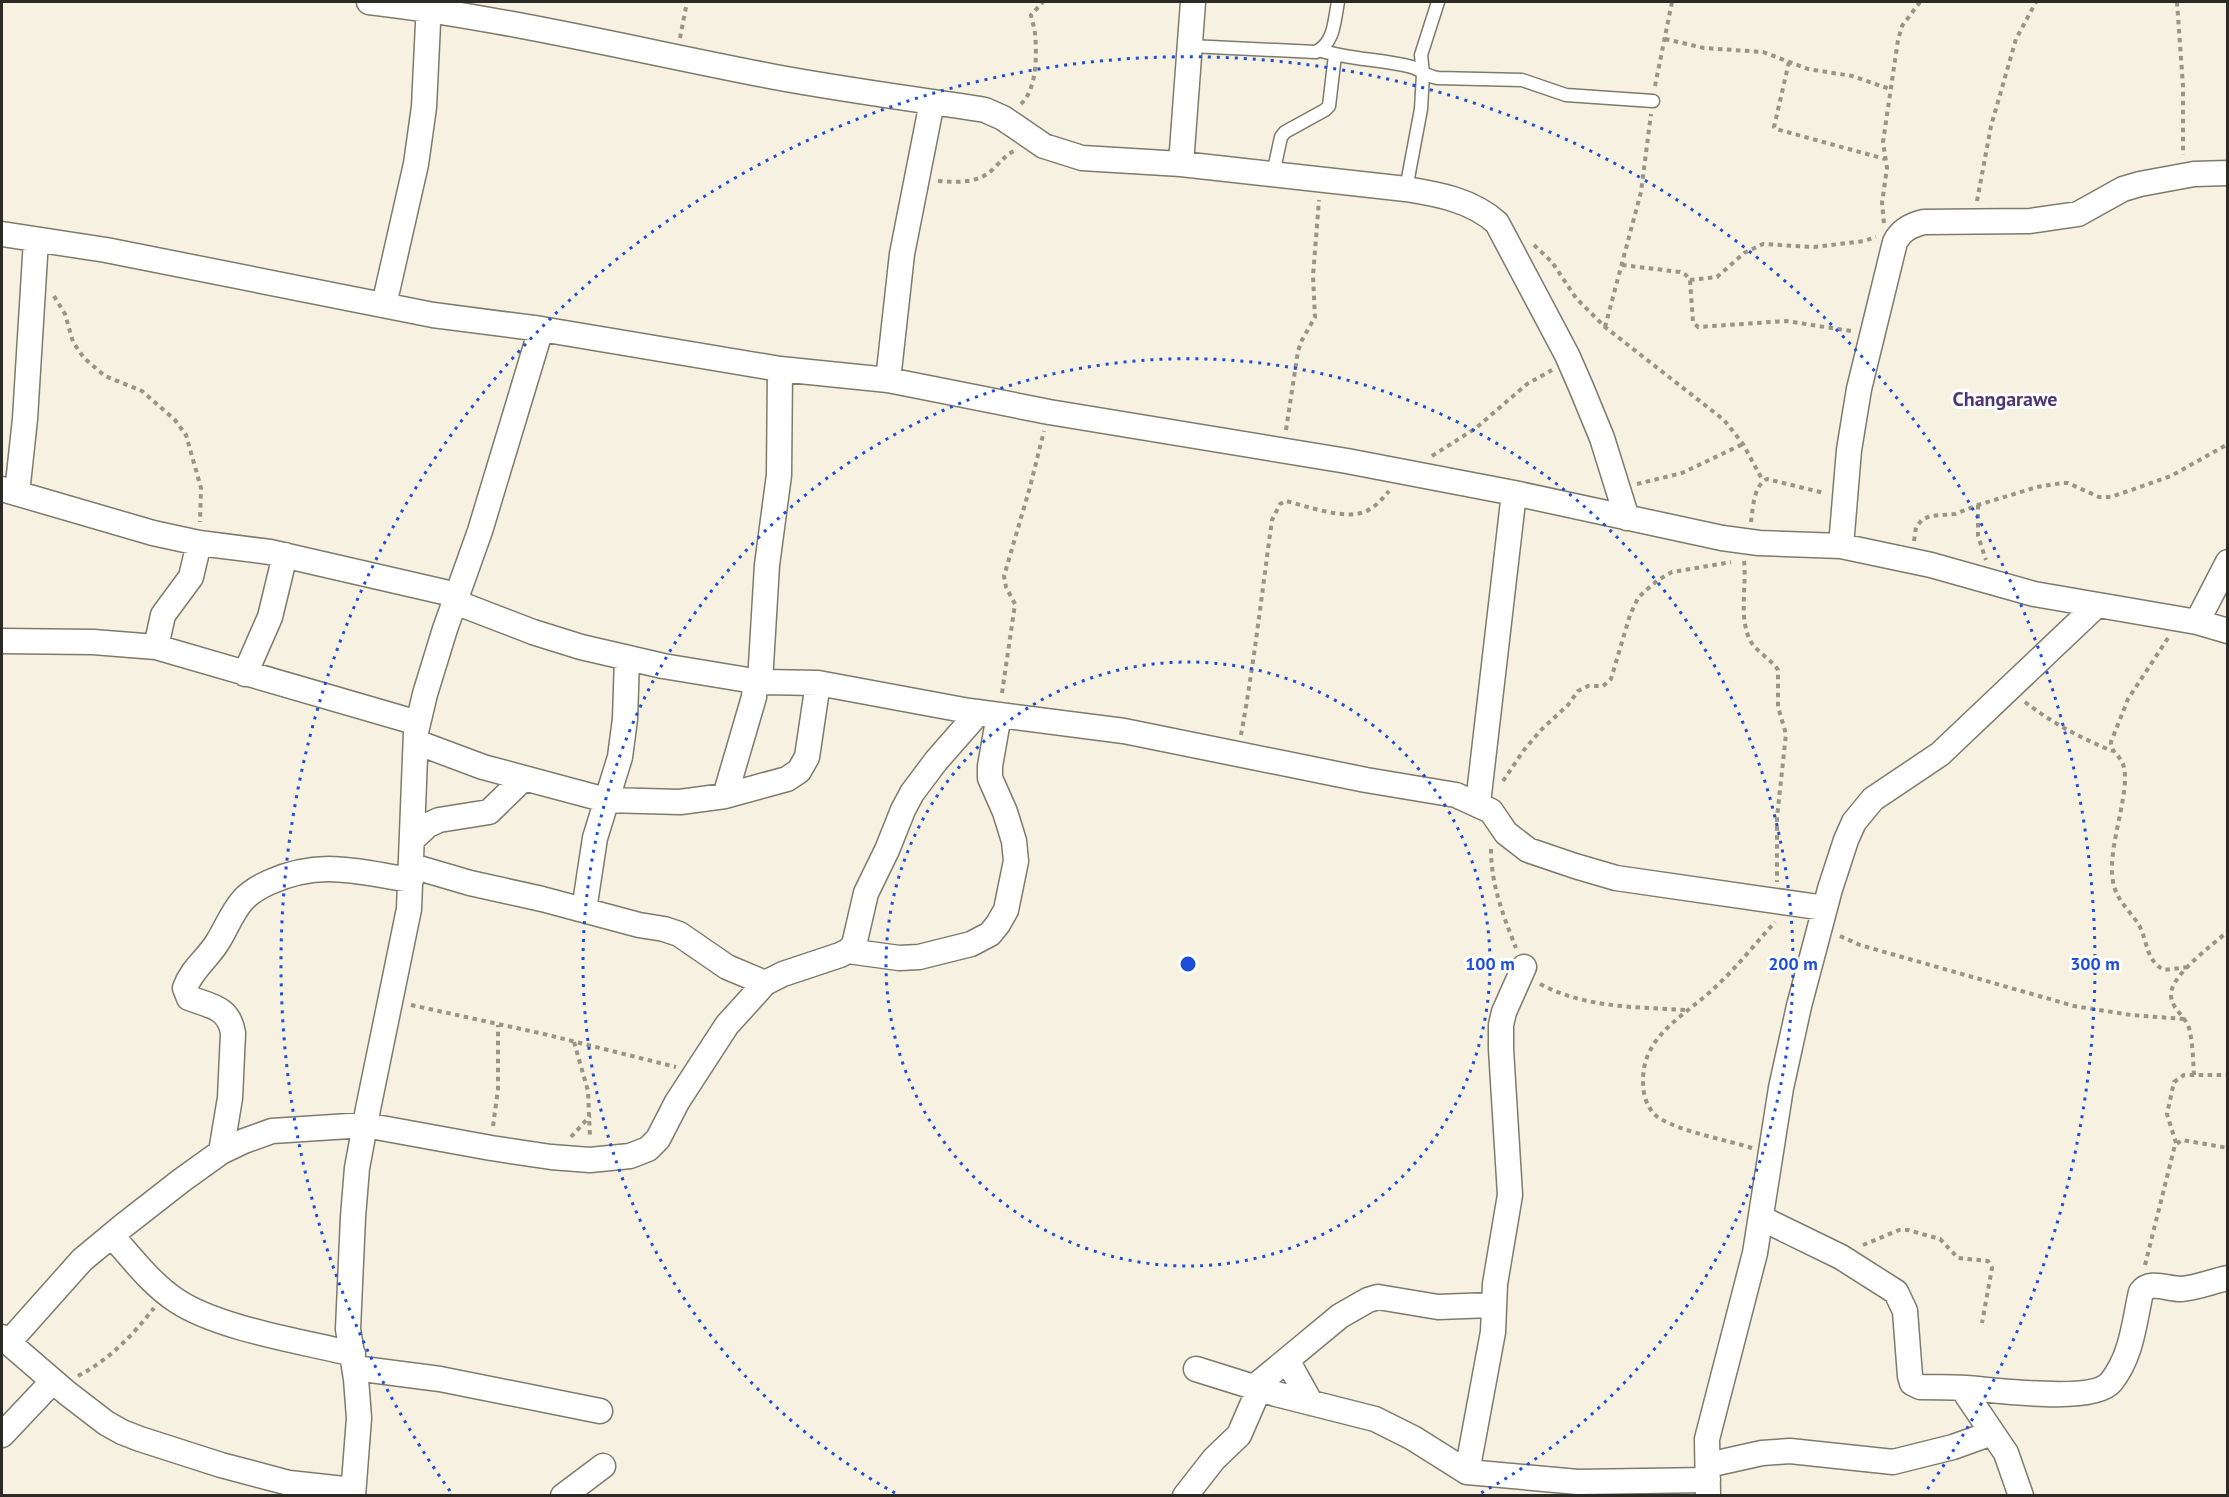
<svg xmlns="http://www.w3.org/2000/svg" width="2229" height="1497" font-family="'PT Sans',sans-serif">
  <rect width="100%" height="100%" fill="#f6f1e1"/>
  <g fill="none" stroke-linecap="round" stroke-linejoin="round">
    <defs>
      <path id="service" d="M 1190,46 L 1316,52 C 1335,42 1334,21 1338,2
        M 1319,50 C 1350,60 1382,59 1412,67 C 1422,70 1425,76 1438,78 L 1522,80 L 1566,95 L 1653,101
        M 1273,174 L 1281,137 L 1285,132 L 1325,110 L 1329,106 L 1335,55
        M 1406,189 L 1421,109 L 1423,74 L 1421,55 L 1438,2"/>
      <path id="minor" d="M 369,2 C 506,18 640,51 775,77 C 845,90 915,99 985,110 L 1003,118 L 1044,146 L 1082,158 L 1181,164 L 1406,189 C 1437,194 1472,200 1497,223 L 1567,355 L 1581,387 L 1602,438 L 1627,518
        M 1181,164 L 1193,2
        M 2,234 L 106,250 L 433,315 L 541,329 L 780,369 L 888,380 L 1049,412 L 1347,461 L 1514,493 L 1722,538 L 1759,543 L 1841,546 L 1931,565 L 2034,594 L 2197,622 L 2228,631
        M 384,305 L 416,164 L 424,107 L 429,2
        M 888,380 L 902,254 L 932,102
        M 2,489 L 153,533 L 199,543 L 270,552 L 457,595
        M 17,493 L 25,419 L 36,240
        M 1841,546 L 1849,450 L 1859,389 L 1895,242 C 1901,230 1911,225 1924,222 L 2030,221 L 2078,214 L 2123,189 L 2140,184 L 2194,174 L 2228,173
        M 455,602 L 533,632 L 581,647 L 663,666 L 760,682 L 818,683 L 969,711 L 1124,731 L 1366,780 L 1456,795 L 1491,811 L 1506,833 L 1528,850 L 1575,866 L 1616,878 L 1825,908
        M 2197,622 L 2228,562
        M 2,641 L 93,642 L 156,647 L 418,723
        M 156,647 L 163,615 L 191,577 L 199,543
        M 245,674 L 270,617 L 285,555
        M 760,682 L 767,565 L 779,475 L 780,369
        M 416,742 L 483,767 L 606,800 L 680,802 L 725,796 L 787,779 L 799,771 L 807,757 L 818,683
        M 725,796 L 754,697 L 755,681
        M 1478,803 L 1514,493
        M 413,839 L 428,825 L 439,820 L 489,812 L 524,778
        M 412,866 L 470,883 L 542,899 L 639,925 L 664,929 L 679,934 L 727,967 L 765,983
        M 584,910 L 595,838 L 620,757 L 625,719 L 627,658
        M 848,951 L 899,958 L 919,957 L 971,944 L 990,934 L 998,924 L 1006,910 L 1016,861 L 1014,841 L 1005,812 L 990,778 L 990,766 L 999,715
        M 221,1152 L 230,1098 L 233,1033 C 229,1007 210,1006 189,998 L 185,988 C 191,970 207,959 217,943 C 226,929 232,912 243,900 C 250,892 261,886 270,882 C 322,859 357,872 411,880
        M 1761,1218 L 1841,1257 L 1896,1292 L 1905,1311 L 1910,1376 L 1912,1383 L 1920,1387 C 1935,1387 1951,1387 1966,1388 C 1995,1390 2093,1404 2111,1382 C 2132,1356 2134,1323 2141,1292 C 2150,1280 2167,1289 2181,1289 C 2196,1288 2213,1281 2228,1278
        M 112,1236 C 132,1258 151,1284 177,1301 C 220,1329 301,1341 353,1354
        M 2,1337 L 67,1393 L 106,1423 L 122,1432 L 140,1439 L 221,1465 L 289,1483 L 353,1490
        M 8,1343 L 82,1260 L 123,1226 L 182,1180 L 221,1152 L 244,1141 L 272,1131 L 365,1125 L 491,1148 L 551,1157 L 590,1160 L 630,1156 L 648,1149 L 658,1139 L 677,1102 L 727,1025 L 765,983 L 783,974 L 840,955 L 848,951 L 854,945 L 866,893 L 887,850 L 903,810 L 912,793 L 936,761 L 979,712
        M 1287,1360 L 1311,1403
        M 355,1368 L 440,1379 L 600,1411
        M 1196,1369 L 1276,1394 L 1375,1419 L 1413,1438 L 1467,1472 L 1578,1482 L 1708,1480
        M 1253,1388 L 1340,1316 L 1368,1300 L 1378,1297 L 1438,1307 L 1492,1305
        M 1962,1388 L 2006,1453 L 2021,1496
        M 2,1435 L 53,1381
        M 1708,1465 L 1762,1453 L 1790,1451 L 1893,1462 L 1953,1447 L 1992,1433
        M 1467,1472 L 1493,1332 L 1495,1284 L 1510,1195 L 1501,1049 L 1501,1025 L 1504,1012 L 1524,967
        M 353,1496 L 359,1418 L 356,1379 L 348,1329 L 353,1217 L 357,1168 L 368,1109 L 409,909 L 416,732 L 425,694 L 445,629 L 480,531 L 541,329
        M 563,1496 L 603,1466
        M 1185,1496 L 1214,1459 L 1239,1435 L 1259,1389
        M 1708,1496 L 1707,1439 L 1755,1253 L 1781,1088 L 1799,1006 L 1830,889 L 1846,840 L 1854,822 L 1873,799 L 1940,754 L 2097,605"/>
    </defs>
    <use href="#service" stroke="#7e7a6c" stroke-width="15"/>
    <use href="#minor" stroke="#7e7a6c" stroke-width="27"/>
    <path stroke="#989589" stroke-width="4" stroke-dasharray="4.5 4.5" stroke-linecap="butt" d="M 2177,2 L 2183,86 L 2183,155
      M 680,38 L 687,2
      M 1665,39 L 1704,48 L 1763,52 L 1808,69 L 1852,76 L 1890,89
      M 1789,62 L 1774,127 L 1776,129 L 1885,159
      M 1655,86 L 1672,2
      M 1021,104 C 1037,89 1037,55 1035,34 C 1035,28 1032,22 1031,15 L 1043,2
      M 938,181 C 956,182 976,184 991,171 C 999,164 1005,155 1014,151
      M 1977,201 L 1991,126 L 2016,39 L 2036,2
      M 1884,223 L 1882,203 L 1887,168 L 1883,142 L 1898,40 L 1902,26 L 1920,2
      M 1534,245 L 1552,262 L 1576,298 L 1605,327 L 1724,420 L 1743,444 L 1763,481
      M 1622,265 L 1680,272 L 1686,275 L 1690,280 L 1693,322 L 1698,327 L 1786,321 L 1851,331
      M 1690,280 L 1717,277 L 1744,253 L 1763,244 L 1814,247 L 1864,241 L 1876,237
      M 54,296 L 65,314 L 73,342 L 84,358 L 105,376 L 142,391 L 175,420 L 186,435 L 201,488 L 200,522
      M 1605,327 L 1641,192 L 1651,114
      M 1286,430 L 1298,351 L 1302,340 L 1315,317 L 1313,276 L 1319,200
      M 1432,456 L 1476,428 L 1527,384 L 1552,370
      M 1637,484 L 1682,473 L 1743,444
      M 1978,505 L 1978,536 L 1986,560
      M 1751,522 C 1753,509 1753,486 1767,479 L 1824,493
      M 1914,541 L 1916,527 L 1922,520 L 1930,516 L 1955,514 L 1978,505 L 2037,487 L 2062,483 L 2068,483 L 2099,497 L 2111,497 L 2171,476 L 2228,444
      M 1744,561 C 1747,586 1738,619 1751,642 C 1758,653 1771,659 1778,670 L 1778,707 L 1786,734 L 1777,818 L 1777,882
      M 2168,638 L 2128,699 L 2111,742 C 2112,757 2124,754 2125,775 C 2126,808 2104,859 2115,889 C 2120,904 2133,914 2140,927 C 2148,944 2146,960 2164,970 L 2188,967
      M 1002,693 L 1015,604 L 1006,587 L 1004,576 L 1030,487 L 1044,431
      M 2025,702 C 2052,723 2081,738 2112,751
      M 1241,735 C 1254,664 1262,592 1272,520 L 1280,504 L 1286,501 C 1306,506 1345,520 1364,512 C 1375,508 1382,499 1389,491
      M 1503,781 L 1524,750 L 1541,730 L 1568,705 L 1578,691 L 1588,686 L 1603,686 L 1611,679 L 1630,615 L 1638,598 L 1645,591 L 1658,580 L 1672,572 L 1731,562
      M 1491,849 C 1491,885 1503,915 1516,948
      M 1840,936 L 1860,945 L 2074,1006 L 2131,1015 L 2184,1019
      M 1540,984 C 1585,1008 1636,1007 1685,1010
      M 411,1005 L 544,1034 L 676,1067
      M 574,1042 L 588,1091 L 590,1138
      M 2194,1075 C 2193,1060 2193,1043 2189,1028 C 2185,1016 2172,1009 2171,996 C 2169,976 2213,945 2228,931
      M 493,1126 L 498,1089 L 498,1025
      M 571,1137 L 590,1116
      M 2176,1143 L 2167,1114 L 2174,1082 L 2184,1075 L 2228,1075
      M 1752,1148 C 1727,1140 1682,1132 1661,1119 C 1651,1114 1646,1103 1644,1093 C 1636,1041 1677,1021 1710,992 C 1734,971 1754,945 1775,922
      M 1863,1245 L 1899,1230 L 1908,1230 L 1940,1239 L 1958,1258 L 1988,1261 L 1992,1268 L 1982,1323
      M 2145,1265 L 2175,1145 L 2182,1140 L 2228,1148
      M 78,1376 C 110,1359 132,1336 154,1308"/>
    <use href="#service" stroke="#fff" stroke-width="12"/>
    <use href="#minor" stroke="#fff" stroke-width="24"/>
  </g>
  <g fill="none" stroke="#1d4ed8" stroke-width="3" stroke-dasharray="3 6">
    <circle cx="1188" cy="964" r="302"/>
    <path d="M895 1493A605 605 0 1 1 1481 1493"/>
    <path d="M450 1491A907 907 0 1 1 1926 1491"/>
  </g>
  <g text-anchor="middle" dominant-baseline="central" stroke-width="6" stroke-linejoin="round" paint-order="stroke">
    <g font-size="20" font-weight="bold" fill="#4e3772" stroke="#fff">
      <text x="2005" y="399">Changarawe</text>
    </g>
  </g>
  <circle cx="1188" cy="964" r="9" fill="#1d4ed8" stroke="#fff" stroke-width="3"/>
  <g font-size="18" text-anchor="middle" font-weight="bold" fill="#1d4ed8" stroke="#fff" stroke-width="6" stroke-linejoin="round" paint-order="stroke">
    <text x="1490" y="970">100 m</text>
    <text x="1793" y="970">200 m</text>
    <text x="2095" y="970">300 m</text>
  </g>
  <rect width="2229" height="1497" fill="none" stroke="#2c2a24" stroke-width="6"/>
</svg>
